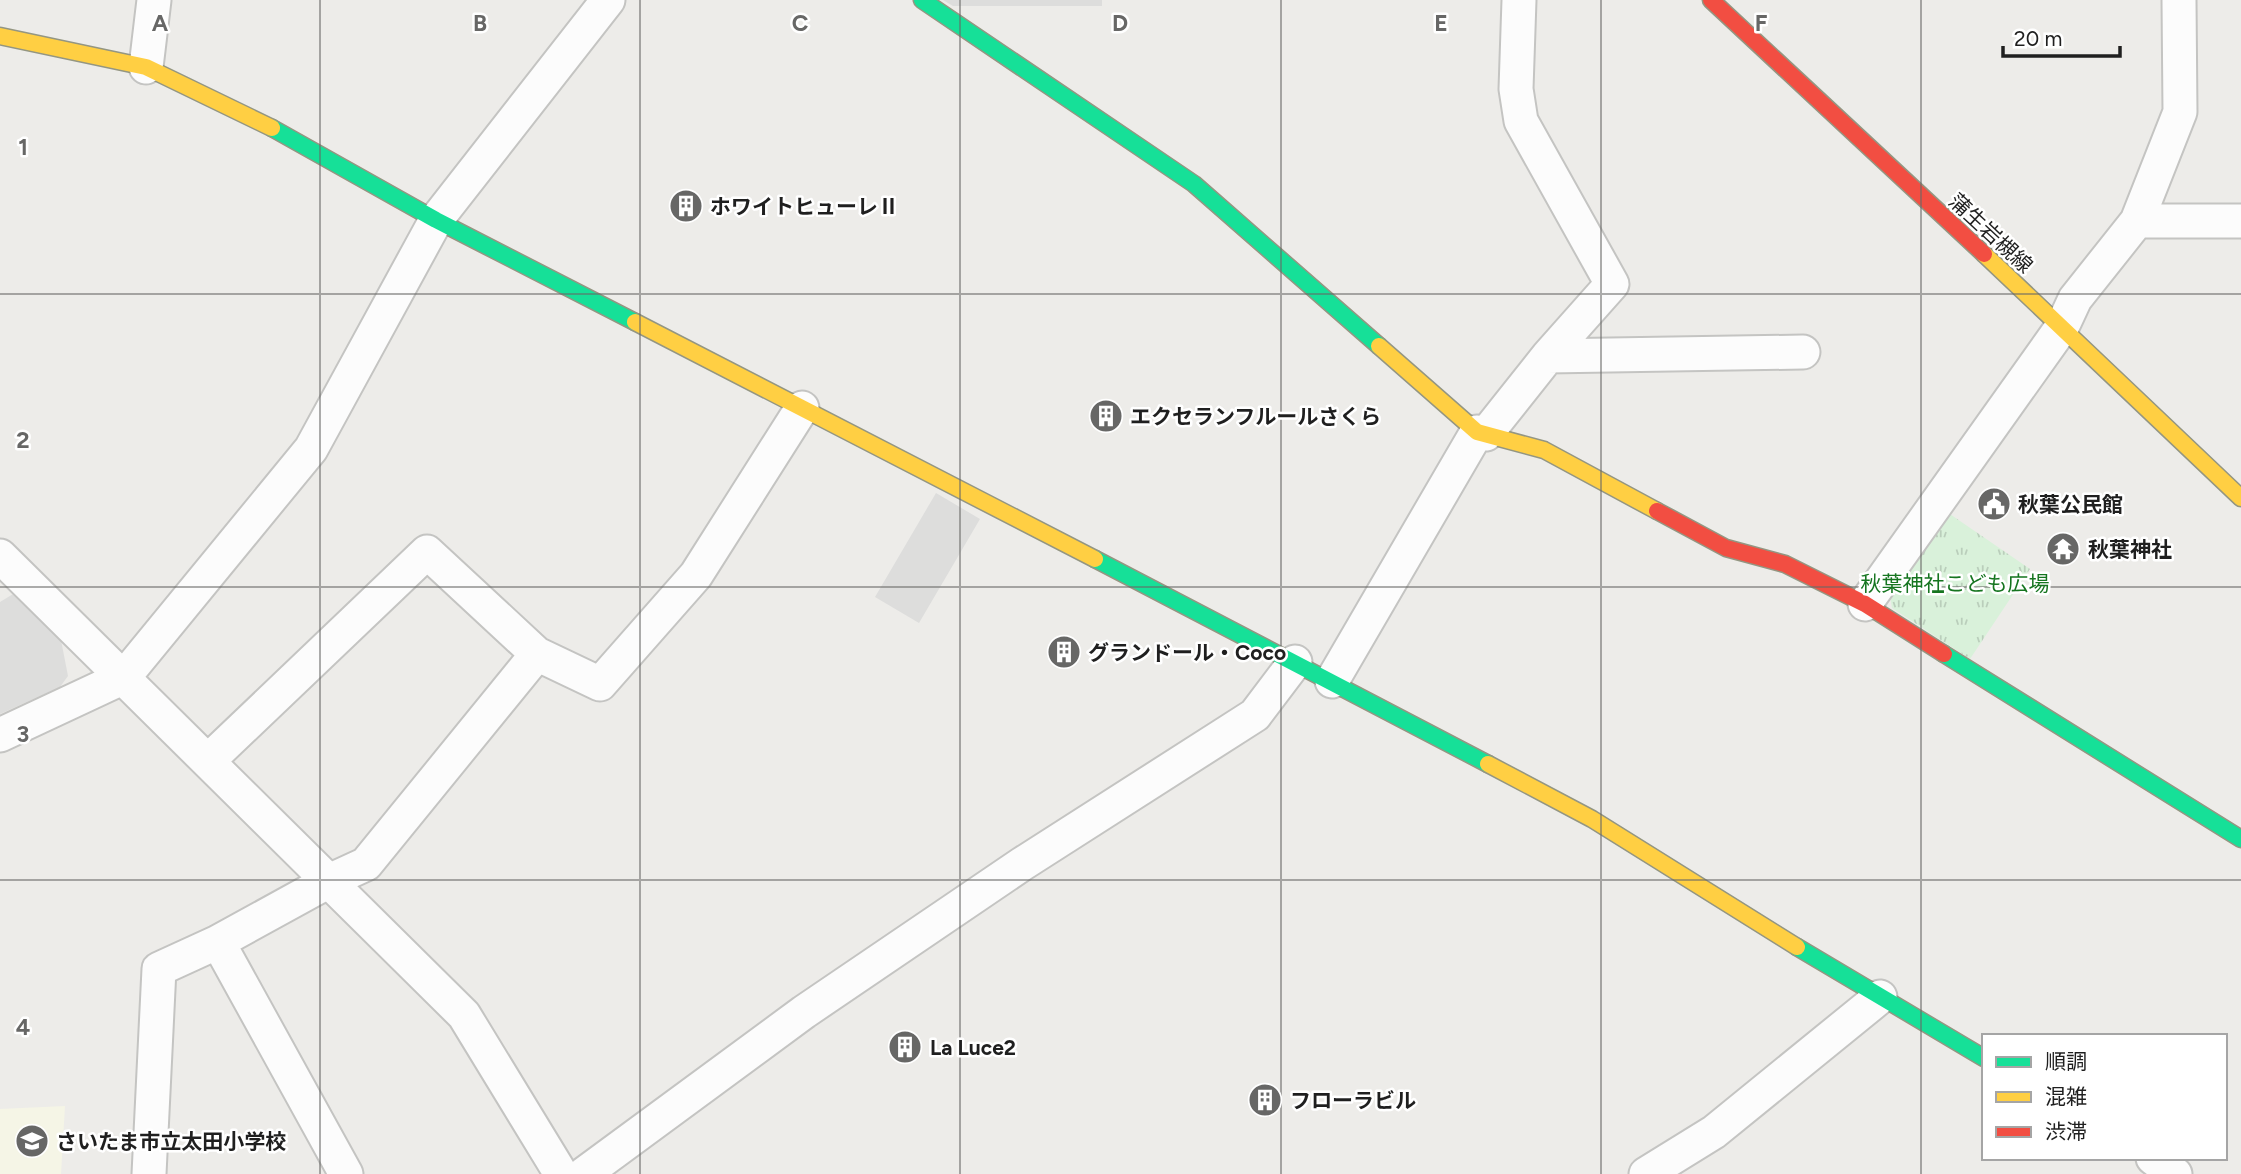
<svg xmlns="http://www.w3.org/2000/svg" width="2241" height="1174" font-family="Figtree,'Noto Sans JP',sans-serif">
  <defs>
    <pattern id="park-tufts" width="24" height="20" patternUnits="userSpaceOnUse" patternTransform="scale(1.75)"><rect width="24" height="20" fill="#d9f1da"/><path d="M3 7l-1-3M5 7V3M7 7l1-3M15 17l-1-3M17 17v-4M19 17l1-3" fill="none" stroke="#bacebb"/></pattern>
  </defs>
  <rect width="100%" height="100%" fill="#edece9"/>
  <path fill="#f5f5e6" d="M 65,1106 L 61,1174 L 0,1174 L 0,1109 Z"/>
  <path fill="url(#park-tufts)" d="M 1944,510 L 2030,569 L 1970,659 L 1892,608 L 1888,585 Z"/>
  <path fill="#dddddc" d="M 943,0 L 1102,0 L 1102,6 L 953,6 Z
    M 936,493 L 980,519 L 919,623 L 875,597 Z
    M 18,591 L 61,640 L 68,676 L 60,687 L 0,714 L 0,602 Z"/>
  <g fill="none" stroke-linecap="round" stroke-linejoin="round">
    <defs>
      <path id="street" d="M 146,67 L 154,0
        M 2137,221 L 2241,221
        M 1548,356 L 1803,352
        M 1486,434 L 1548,356 L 1612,284 L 1521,121 L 1516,89 L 1519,0
        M 0,556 L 464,1015 L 561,1174
        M 1865,604 L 2062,327 L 2075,299 L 2137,221 L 2180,112 L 2179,0
        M 1332,681 L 1477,432
        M 0,735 L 124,677 L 311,449 L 436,220 L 608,0
        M 208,761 L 427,552 L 537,654 L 600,684 L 696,575 L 802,408
        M 218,942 L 329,881 L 366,864 L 537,654
        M 2153,1158 L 2175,1174
        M 149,1174 L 159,969 L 218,942 L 346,1174
        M 584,1174 L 804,1012 L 1022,864 L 1255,715 L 1295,662
        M 1646,1174 L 1714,1132 L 1880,997"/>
      <path id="fast" d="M 922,0 L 1194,184 L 1379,346
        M 272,128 L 436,220 L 635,322
        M 1095,559 L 1488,764
        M 1944,654 L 2241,839
        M 1797,947 L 1984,1058"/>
      <path id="slow" d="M 0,36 L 146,67 L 272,128
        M 1984,254 L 2241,498
        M 635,322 L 1095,559
        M 1379,346 L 1477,432 L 1544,450 L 1657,511
        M 1488,764 L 1592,819 L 1797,947"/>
      <path id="jam" d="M 1711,0 L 1984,254
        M 1657,511 L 1726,548 L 1785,564 L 1865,604 L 1944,654"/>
    </defs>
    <use href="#street" stroke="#c4c4c2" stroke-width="37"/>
    <use href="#fast" stroke="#949682" stroke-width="19"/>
    <use href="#slow" stroke="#949682" stroke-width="19"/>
    <use href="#jam" stroke="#949682" stroke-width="19"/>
    <use href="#street" stroke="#fcfcfc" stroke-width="33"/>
    <use href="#fast" stroke="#16e098" stroke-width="16"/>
    <use href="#slow" stroke="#ffcf43" stroke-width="16"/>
    <use href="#jam" stroke="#f24e42" stroke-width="16"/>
  </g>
  <path fill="none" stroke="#676766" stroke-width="2" stroke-opacity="0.55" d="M 320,0 L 320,1174M 640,0 L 640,1174M 960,0 L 960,1174M 1281,0 L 1281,1174M 1601,0 L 1601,1174M 1921,0 L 1921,1174M 0,294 L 2241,294M 0,587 L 2241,587M 0,880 L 2241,880"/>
  <defs>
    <symbol id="building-disc" viewBox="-11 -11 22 22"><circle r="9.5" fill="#676766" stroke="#fff"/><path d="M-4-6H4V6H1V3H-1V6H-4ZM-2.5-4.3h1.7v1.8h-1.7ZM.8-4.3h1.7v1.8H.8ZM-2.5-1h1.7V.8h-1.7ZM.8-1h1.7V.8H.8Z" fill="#fff"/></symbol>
    <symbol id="civic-disc" viewBox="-11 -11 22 22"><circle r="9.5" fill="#676766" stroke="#fff"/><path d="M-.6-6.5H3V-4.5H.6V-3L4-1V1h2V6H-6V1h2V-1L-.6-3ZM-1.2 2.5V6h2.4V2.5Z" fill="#fff"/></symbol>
    <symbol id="temple-disc" viewBox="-11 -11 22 22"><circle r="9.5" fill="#676766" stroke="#fff"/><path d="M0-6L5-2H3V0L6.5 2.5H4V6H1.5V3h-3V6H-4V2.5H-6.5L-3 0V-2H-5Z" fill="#fff"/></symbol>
    <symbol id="school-disc" viewBox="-11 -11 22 22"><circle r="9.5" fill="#676766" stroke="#fff"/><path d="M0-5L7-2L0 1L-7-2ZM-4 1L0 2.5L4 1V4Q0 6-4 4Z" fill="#fff"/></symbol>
  </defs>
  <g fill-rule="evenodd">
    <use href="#building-disc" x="667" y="187" width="38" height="38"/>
    <use href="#building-disc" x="1087" y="397" width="38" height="38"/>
    <use href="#civic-disc" x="1975" y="485" width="38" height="38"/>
    <use href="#temple-disc" x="2044" y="530" width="38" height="38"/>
    <use href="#building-disc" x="1045" y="633" width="38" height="38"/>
    <use href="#building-disc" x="886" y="1028" width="38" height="38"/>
    <use href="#building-disc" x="1246" y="1081" width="38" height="38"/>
    <use href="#school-disc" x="13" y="1122" width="38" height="38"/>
  </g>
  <g text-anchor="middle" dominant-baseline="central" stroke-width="5" stroke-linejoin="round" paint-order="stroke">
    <g font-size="21" font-weight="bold" fill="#1f1f1f" stroke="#fff" text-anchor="start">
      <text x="710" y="206">ホワイトヒューレⅡ</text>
      <text x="1130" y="416">エクセランフルールさくら</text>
      <text x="2018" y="504">秋葉公民館</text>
      <text x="2088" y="549">秋葉神社</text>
      <text x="1088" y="652">グランドール・Coco</text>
      <text x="930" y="1047">La Luce2</text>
      <text x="1290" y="1100">フローラビル</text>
      <text x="56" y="1141">さいたま市立太田小学校</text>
    </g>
    <g font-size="21" fill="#1f1f1f" stroke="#fff">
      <text transform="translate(1991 233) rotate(43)">蒲生岩槻線</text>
    </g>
    <g font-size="21" fill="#167520" stroke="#fff">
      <text x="1955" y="583">秋葉神社こども広場</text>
    </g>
  </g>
  <g font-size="23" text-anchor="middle" font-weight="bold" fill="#676766" stroke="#fff" stroke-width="5" stroke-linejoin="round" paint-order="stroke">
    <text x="160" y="31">A</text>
    <text x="480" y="31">B</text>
    <text x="800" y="31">C</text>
    <text x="1120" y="31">D</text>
    <text x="1441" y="31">E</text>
    <text x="1761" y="31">F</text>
    <text x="23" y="155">1</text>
    <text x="23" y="448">2</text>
    <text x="23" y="742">3</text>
    <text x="23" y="1035">4</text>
  </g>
  <rect x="1982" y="1034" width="245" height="126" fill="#ffffff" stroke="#a5a5a5" stroke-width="2"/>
  <rect x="1996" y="1057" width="35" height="10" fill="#16e098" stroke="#a5a5a5" stroke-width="2"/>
  <text x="2045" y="1069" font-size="21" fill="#1f1f1f">順調</text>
  <rect x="1996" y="1092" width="35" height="10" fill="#ffcf43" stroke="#a5a5a5" stroke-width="2"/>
  <text x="2045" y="1104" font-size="21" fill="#1f1f1f">混雑</text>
  <rect x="1996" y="1127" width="35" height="10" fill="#f24e42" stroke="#a5a5a5" stroke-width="2"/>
  <text x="2045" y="1139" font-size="21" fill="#1f1f1f">渋滞</text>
  <path d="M2003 46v10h117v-10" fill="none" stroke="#1f1f1f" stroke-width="3.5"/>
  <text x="2014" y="46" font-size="21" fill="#1f1f1f" stroke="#ffffff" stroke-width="5" paint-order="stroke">20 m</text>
</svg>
